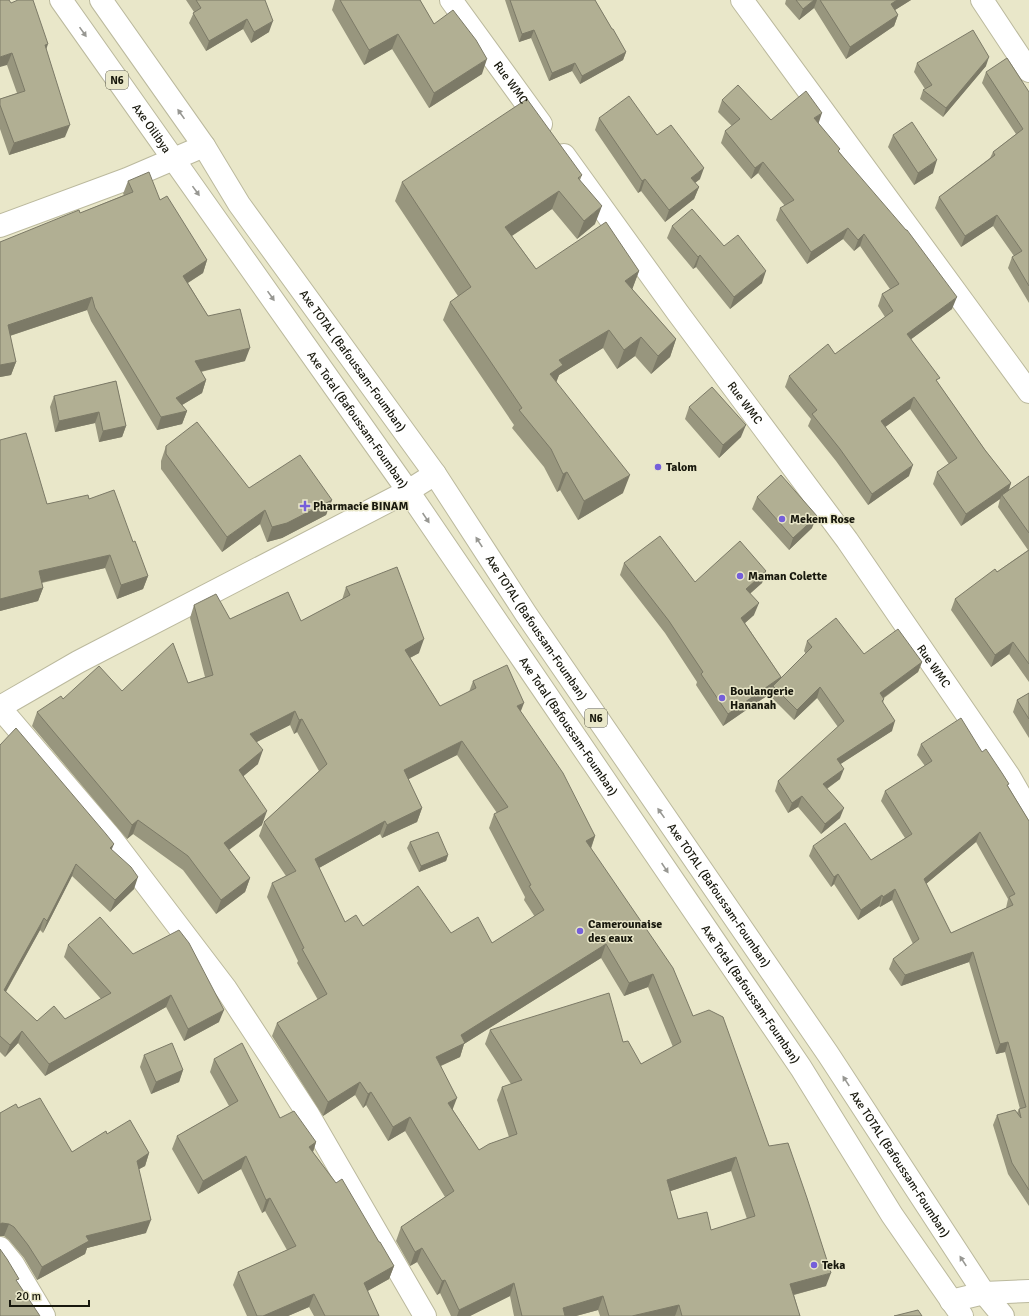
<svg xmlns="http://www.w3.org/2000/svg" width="1029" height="1316" font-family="Signika,sans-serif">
  <rect width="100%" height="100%" fill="#e9e7c9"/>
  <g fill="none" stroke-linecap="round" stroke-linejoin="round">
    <defs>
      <g id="minor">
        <path id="s1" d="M 451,0 L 541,124"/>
        <path d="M 742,0 L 1029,392"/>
        <path d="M 982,0 L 1029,71"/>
        <path id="s2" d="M 564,155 L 678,313 L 847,540 L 1009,776 L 1029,811"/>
        <path d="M 0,226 L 127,179 L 204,146"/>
        <path d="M 0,708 L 111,838 L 226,989 L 308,1114 L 425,1316"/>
        <path d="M 0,1248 L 13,1264 L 44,1316"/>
        <path d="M 951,1301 L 984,1293 L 1029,1291"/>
      </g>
      <path id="tertiary" d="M 0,707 L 78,662 L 408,491 L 435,474"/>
      <g id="trunk">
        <path id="s3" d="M 61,0 L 408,491 L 801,1068 L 892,1215 L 962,1316"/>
        <path id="s4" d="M 101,0 L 204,146 L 239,204 L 435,474 L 526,614 L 828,1054 L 984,1293 L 1003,1316"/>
      </g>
    </defs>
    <use href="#minor" stroke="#bbb99d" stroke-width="24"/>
    <use href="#tertiary" stroke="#bbb99d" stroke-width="24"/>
    <use href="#trunk" stroke="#bbb99d" stroke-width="24"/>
    <use href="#minor" stroke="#fff" stroke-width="22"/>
    <use href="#tertiary" stroke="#fff" stroke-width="22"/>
    <use href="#trunk" stroke="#fff" stroke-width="22"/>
  </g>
  <path fill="#98967e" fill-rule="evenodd" d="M 186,0 L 265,0 L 269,32 L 251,43 L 243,29 L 206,51 L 189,23 L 194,12 Z
    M 335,0 L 420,0 L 434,24 L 482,74 L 429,108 L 392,49 L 364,65 L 332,10 Z
    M 505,0 L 595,0 L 612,29 L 626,52 L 623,60 L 580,84 L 572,71 L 549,81 L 531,38 L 519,42 Z
    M 786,0 L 911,0 L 895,10 L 898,15 L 894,26 L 846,59 L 814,8 L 799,20 L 785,4 Z
    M 11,3 L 46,50 L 65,137 L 9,155 L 0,129 L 0,99 L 17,93 L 7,65 Z
    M 917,63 L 986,66 L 943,117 L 920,99 L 923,90 L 925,89 L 914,72 Z
    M 986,72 L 1029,92 L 1029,303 L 1008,268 L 1012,257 L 1014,256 L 993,226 L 961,247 L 935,208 L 939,197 L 990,158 L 993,152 L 1016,134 L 982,83 Z
    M 722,100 L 771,120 L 818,123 L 952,309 L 911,339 L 938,383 L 985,450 L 1011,483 L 1009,490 L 1029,476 L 1029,682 L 1009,654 L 991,667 L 951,610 L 955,599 L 997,572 L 1028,550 L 998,507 L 1000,499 L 961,526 L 933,484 L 937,472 L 949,464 L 910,409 L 885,427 L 909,476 L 868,505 L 836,461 L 808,426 L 811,419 L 785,387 L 789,376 L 835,354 L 885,317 L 878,306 L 882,294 L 890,289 L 860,246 L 854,251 L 843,239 L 807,264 L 776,220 L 780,208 L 785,206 L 758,173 L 751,179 L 721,143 L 725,131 L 732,126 L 718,112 Z
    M 599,118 L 657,135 L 700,179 L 695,183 L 699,187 L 694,199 L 665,222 L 641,191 L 638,193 L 595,130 Z
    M 893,135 L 933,173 L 914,185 L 888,147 Z
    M 582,175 L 580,180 L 595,224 L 577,239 L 552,209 L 512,236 L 536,269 L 639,271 L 632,289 L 676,339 L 670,357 L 651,374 L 635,356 L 617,369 L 603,348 L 559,375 L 556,382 L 623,493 L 578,520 L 560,490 L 557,492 L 544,467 L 512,428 L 514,425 L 443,320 L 450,302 L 458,296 L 395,201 L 402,182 Z
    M 128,181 L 160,200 L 207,260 L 203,273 L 188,283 L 208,316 L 245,361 L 201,372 L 206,380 L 202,393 L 182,405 L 187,411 L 182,424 L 157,430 L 91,321 L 87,310 L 10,336 L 16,362 L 11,375 L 0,377 L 0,242 L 80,213 L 124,195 L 123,194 Z
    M 672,226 L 724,246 L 762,283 L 730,309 L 696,267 L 693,269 L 667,238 Z
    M 116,381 L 126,426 L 122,437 L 99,442 L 95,423 L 55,432 L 50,407 L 54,396 Z
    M 689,407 L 741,437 L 719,458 L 685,419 Z
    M 0,440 L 47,504 L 89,499 L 133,542 L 148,576 L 143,589 L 117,599 L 105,568 L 42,583 L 43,588 L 38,601 L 0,611 Z
    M 166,446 L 249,488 L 332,500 L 326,515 L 282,538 L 267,542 L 260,524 L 222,552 L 161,469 L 161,461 Z
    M 757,497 L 812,528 L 789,550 L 752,509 Z
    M 624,563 L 695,582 L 766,571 L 762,583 L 750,593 L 754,615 L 745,623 L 781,677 L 780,679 L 806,654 L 804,651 L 807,641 L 864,654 L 922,662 L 918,672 L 884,698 L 884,699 L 883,703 L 892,731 L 840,764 L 840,779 L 827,789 L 840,818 L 821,834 L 798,807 L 788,813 L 775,791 L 778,781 L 838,727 L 817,698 L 794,720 L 770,696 L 771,693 L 723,726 L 696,685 L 697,682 L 665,633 L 620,575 Z
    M 346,587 L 419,653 L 410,658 L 440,706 L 469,692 L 473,681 L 521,712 L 595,836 L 591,849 L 693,1016 L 769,1146 L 826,1286 L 794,1295 L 800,1316 L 600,1316 L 598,1310 L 576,1316 L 514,1316 L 510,1296 L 470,1316 L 451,1316 L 440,1293 L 437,1295 L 417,1262 L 410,1266 L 396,1241 L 401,1227 L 445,1197 L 405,1131 L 388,1141 L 366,1105 L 363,1108 L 355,1095 L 323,1116 L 272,1036 L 277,1023 L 318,1000 L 297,963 L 298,961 L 267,897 L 272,883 L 286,876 L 259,836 L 264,822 L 319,771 L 297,732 L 294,734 L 290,725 L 256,742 L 258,764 L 243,776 L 262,825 L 229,850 L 250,878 L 245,892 L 216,914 L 183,870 L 133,834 L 127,839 L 32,726 L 37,712 L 63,699 L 188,683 L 205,677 L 190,618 L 194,605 L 230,619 L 301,621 L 342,600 ZM 457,755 L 497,813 L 494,814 L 489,828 L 525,897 L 524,900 L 535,917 L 492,943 L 451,933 L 363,926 L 345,922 L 319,868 L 380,834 L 382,838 L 417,822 L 422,808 L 408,779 ZM 601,958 L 624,996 L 648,987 L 673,1047 L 641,1064 L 623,1042 L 490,1030 L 485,1044 L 511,1084 L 502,1087 L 497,1100 L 509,1137 L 479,1150 L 453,1110 L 441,1066 L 460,1057 L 464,1044 ZM 731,1171 L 747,1219 L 711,1230 L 678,1219 L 670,1191 Z
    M 1029,693 L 1029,738 L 1013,712 L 1017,700 Z
    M 921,744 L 982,752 L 1008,786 L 1029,821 L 1029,1206 L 1008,1174 L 993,1125 L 997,1115 L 1017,1113 L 1019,1109 L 1020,1109 L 1005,1052 L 996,1054 L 969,962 L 901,986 L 889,969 L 893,959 L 913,944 L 892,900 L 880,907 L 879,906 L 858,920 L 834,884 L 831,887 L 809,856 L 813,846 L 871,860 L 905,838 L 881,801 L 885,791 L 925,766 L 917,755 ZM 976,842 L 1008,899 L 1006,908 L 951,933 L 926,884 Z
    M 0,745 L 112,850 L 134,889 L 110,912 L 72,876 L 43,933 L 40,930 L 6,992 L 37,1021 L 65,1019 L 101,999 L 64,957 L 68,945 L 133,954 L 219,1022 L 184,1041 L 166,1007 L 45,1076 L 18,1043 L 5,1057 L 0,1052 Z
    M 410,842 L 448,855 L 446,861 L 419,872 L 407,848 Z
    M 144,1055 L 183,1070 L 179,1082 L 151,1094 L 140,1067 Z
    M 214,1059 L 280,1118 L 316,1142 L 313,1152 L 379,1242 L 394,1266 L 389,1279 L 367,1291 L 379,1316 L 314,1316 L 309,1307 L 288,1316 L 247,1316 L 233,1285 L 238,1272 L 287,1250 L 265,1211 L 262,1213 L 241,1169 L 198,1194 L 172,1149 L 177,1136 L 229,1106 L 210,1072 Z
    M 18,1108 L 72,1152 L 107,1134 L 149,1153 L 145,1166 L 139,1169 L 146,1233 L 87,1248 L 85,1254 L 37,1280 L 24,1258 L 9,1240 L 4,1236 L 0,1236 L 0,1113 Z"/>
  <path fill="#7c7a67" d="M 814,0 L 817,0 L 814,8 L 799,20 L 803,9 Z
    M 897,0 L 911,0 L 887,15 L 891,4 Z
    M 898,15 L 894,26 L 846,59 L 850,47 Z
    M 247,19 L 243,29 L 206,51 L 209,41 Z
    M 273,21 L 269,32 L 251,43 L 254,32 Z
    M 534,30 L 531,38 L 519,42 L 522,34 Z
    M 398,34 L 392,49 L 364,65 L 369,50 Z
    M 48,44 L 44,56 L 45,45 Z
    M 626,52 L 623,60 L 580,84 L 582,76 Z
    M 12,53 L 7,65 L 0,67 L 0,57 Z
    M 989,57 L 986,66 L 943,117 L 946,108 Z
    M 487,59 L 482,74 L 429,108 L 434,93 Z
    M 575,63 L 572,71 L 549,81 L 552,73 Z
    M 822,113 L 818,125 L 814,118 Z
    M 70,125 L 65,137 L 9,155 L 14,143 Z
    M 937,160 L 933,173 L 914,185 L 918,173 Z
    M 763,162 L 758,173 L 751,179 L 755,168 Z
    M 704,168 L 700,179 L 687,189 L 691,178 Z
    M 645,179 L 641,191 L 638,193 L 642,181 Z
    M 699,187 L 694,199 L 665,222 L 669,210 Z
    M 559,191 L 552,209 L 498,245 L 505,227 Z
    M 602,206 L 595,224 L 577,239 L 584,221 Z
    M 997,215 L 993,226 L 961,247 L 965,236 Z
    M 848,228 L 843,239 L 807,264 L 811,252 Z
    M 864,234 L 860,246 L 854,251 L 858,240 Z
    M 700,255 L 696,267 L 693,269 L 698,257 Z
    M 207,260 L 203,273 L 178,289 L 183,276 Z
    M 639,271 L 632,290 L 625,281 Z
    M 766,271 L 762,283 L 730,309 L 734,297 Z
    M 92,297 L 87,310 L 3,338 L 8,325 Z
    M 957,297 L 952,309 L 902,346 L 907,334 Z
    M 609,330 L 603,348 L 559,375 L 556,383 L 550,374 L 559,360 Z
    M 641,337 L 635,356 L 617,369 L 624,350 Z
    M 676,339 L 670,357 L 651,374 L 658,356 Z
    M 250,348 L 245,361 L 190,374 L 195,361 Z
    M 16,362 L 11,375 L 0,377 L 0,365 Z
    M 206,380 L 202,393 L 172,411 L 176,398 Z
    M 914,397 L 910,409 L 877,433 L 881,421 Z
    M 187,411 L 182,424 L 157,430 L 161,417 Z
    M 99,412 L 95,423 L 55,432 L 59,421 Z
    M 746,425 L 741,437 L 719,458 L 723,445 Z
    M 126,426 L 122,437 L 99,442 L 103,431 Z
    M 913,465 L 909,476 L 868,505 L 872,494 Z
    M 567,472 L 560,490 L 557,492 L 563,474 Z
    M 630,475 L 623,493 L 578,520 L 584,501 Z
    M 1011,483 L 1007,494 L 1002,495 L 1000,499 L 961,526 L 966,514 Z
    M 332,500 L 326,515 L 282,538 L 267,542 L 272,527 Z
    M 265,510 L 260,524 L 222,552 L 227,537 Z
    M 817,516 L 812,528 L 789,550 L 793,538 Z
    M 110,555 L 105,568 L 34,584 L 39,571 Z
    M 766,571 L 762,583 L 742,601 L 746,589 Z
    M 148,576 L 143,589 L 117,599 L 121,585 Z
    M 43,588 L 38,601 L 0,611 L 0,599 Z
    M 759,603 L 754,615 L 737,630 L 741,618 Z
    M 424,639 L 419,653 L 400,663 L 405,650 Z
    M 1013,642 L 1009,654 L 991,667 L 995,655 Z
    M 922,662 L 918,672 L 876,703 L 880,693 Z
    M 781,677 L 777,689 L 773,686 L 771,693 L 723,726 L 728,714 Z
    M 820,687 L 817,698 L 794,720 L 797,710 Z
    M 524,703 L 519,716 L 517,706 Z
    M 295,711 L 290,725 L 245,748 L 250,734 Z
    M 302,719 L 297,732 L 294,734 L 299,720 Z
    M 895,721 L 892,731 L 833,769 L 837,759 Z
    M 462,741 L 457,755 L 399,784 L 404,770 Z
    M 263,750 L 258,764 L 234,784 L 239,770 Z
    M 844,769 L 840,779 L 819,794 L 823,784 Z
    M 802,796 L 798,807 L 788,813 L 792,803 Z
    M 422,808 L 417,822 L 382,838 L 387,825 Z
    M 844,808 L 840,818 L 821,834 L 825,824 Z
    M 267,811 L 262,825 L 219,857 L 224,843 Z
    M 138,820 L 133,834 L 127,839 L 132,825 Z
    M 385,821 L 380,834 L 310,873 L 315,859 Z
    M 980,832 L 976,842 L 920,889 L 924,879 Z
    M 595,836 L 590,850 L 586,841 Z
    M 114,844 L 109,856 L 110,848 Z
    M 448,855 L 446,861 L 419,872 L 421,866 Z
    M 76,864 L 72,876 L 43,933 L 47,921 Z
    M 838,874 L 834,884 L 831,887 L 834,877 Z
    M 138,877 L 134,889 L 110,912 L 115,900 Z
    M 250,878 L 245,892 L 216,914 L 221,900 Z
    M 895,889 L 892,900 L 880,907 L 883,897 Z
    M 882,895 L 879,906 L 858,920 L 861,910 Z
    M 44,918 L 40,930 L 0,1002 L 4,990 Z
    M 606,944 L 601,958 L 464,1044 L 460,1057 L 431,1070 L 436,1057 L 461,1035 Z
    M 973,952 L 969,962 L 901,986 L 905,975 Z
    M 653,974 L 648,987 L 624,996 L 629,983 Z
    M 171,995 L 166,1007 L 45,1076 L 49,1064 Z
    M 224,1010 L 219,1022 L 184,1041 L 188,1029 Z
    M 22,1031 L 18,1043 L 5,1057 L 10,1045 Z
    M 1008,1042 L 1005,1052 L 996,1054 L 1000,1044 Z
    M 183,1070 L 179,1082 L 151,1094 L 156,1082 Z
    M 360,1082 L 355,1095 L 323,1116 L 328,1102 Z
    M 371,1092 L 366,1105 L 363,1108 L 368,1094 Z
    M 457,1098 L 452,1111 L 448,1103 Z
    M 410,1117 L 405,1131 L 388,1141 L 393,1127 Z
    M 316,1142 L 312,1155 L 309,1147 Z
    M 149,1153 L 145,1166 L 132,1173 L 137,1161 Z
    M 246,1156 L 241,1169 L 198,1194 L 203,1181 Z
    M 736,1157 L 731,1171 L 662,1194 L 667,1180 Z
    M 270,1198 L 265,1211 L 262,1213 L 266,1200 Z
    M 151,1220 L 146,1233 L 87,1248 L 85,1254 L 37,1280 L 42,1267 L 86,1236 Z
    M 2,1223 L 9,1224 L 4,1236 L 0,1236 L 0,1224 Z
    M 422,1248 L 417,1262 L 410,1266 L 415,1252 Z
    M 394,1266 L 389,1279 L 359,1296 L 364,1283 Z
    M 831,1273 L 826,1286 L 785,1297 L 790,1284 Z
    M 445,1280 L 440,1293 L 437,1295 L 442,1281 Z
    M 514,1283 L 510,1296 L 470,1316 L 457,1316 L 459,1310 Z
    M 314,1294 L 309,1307 L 288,1316 L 263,1316 Z
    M 603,1296 L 598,1310 L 576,1316 L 560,1316 L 563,1308 Z
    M 679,1305 L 675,1316 L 632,1316 Z"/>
  <path fill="#b1af93" stroke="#7c7a67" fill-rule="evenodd" d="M 0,0 L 9,0 L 11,3 L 18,0 L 33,0 L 48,44 L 45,45 L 70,125 L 14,143 L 0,105 L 0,99 L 25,91 L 12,53 L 0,57 Z
    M 196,0 L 265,0 L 273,21 L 254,32 L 247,19 L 209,41 L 193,13 L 201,8 Z
    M 340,0 L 420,0 L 434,24 L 453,10 L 476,40 L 487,59 L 434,93 L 398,34 L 369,50 Z
    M 510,0 L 595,0 L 612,29 L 613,29 L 626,52 L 582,76 L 575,63 L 552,73 L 534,30 L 522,34 Z
    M 796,0 L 814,0 L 803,9 Z
    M 820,0 L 897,0 L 891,4 L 898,15 L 850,47 Z
    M 973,30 L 989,57 L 946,108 L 923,90 L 932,85 L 917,63 Z
    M 1007,58 L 1029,92 L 1029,286 L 1012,257 L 1022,251 L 997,215 L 965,236 L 939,197 L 995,155 L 993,152 L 1023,129 L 986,72 Z
    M 738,85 L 771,120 L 806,91 L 822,113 L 814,118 L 840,149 L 838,151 L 906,230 L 907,230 L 957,297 L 907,334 L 940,378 L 936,380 L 985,450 L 1011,483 L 966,514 L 937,472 L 957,458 L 914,397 L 881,421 L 913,465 L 872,494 L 840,449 L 812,414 L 817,410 L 789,376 L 828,344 L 835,354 L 893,311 L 882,294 L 899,284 L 864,234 L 858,240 L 848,228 L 811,252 L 780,208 L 794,200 L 763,162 L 755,168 L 725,131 L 740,119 L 722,100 Z
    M 629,96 L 657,135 L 671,125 L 704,168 L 691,178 L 699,187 L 669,210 L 645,179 L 642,181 L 599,118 Z
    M 527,99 L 582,175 L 578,178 L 602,206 L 584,221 L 559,191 L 505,227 L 536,269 L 606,222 L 639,271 L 625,281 L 676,339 L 658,356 L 641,337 L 624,350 L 609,330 L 559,360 L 563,365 L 550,374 L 630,475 L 584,501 L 567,472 L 563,474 L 551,449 L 519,410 L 522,408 L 450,302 L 471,287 L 402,182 Z
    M 912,122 L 937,160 L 918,173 L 893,135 Z
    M 149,172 L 160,200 L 167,196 L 207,260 L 183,276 L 208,316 L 240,309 L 250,348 L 195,361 L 206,380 L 176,398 L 187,411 L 161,417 L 95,308 L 92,297 L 8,325 L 16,362 L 0,365 L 0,242 L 79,210 L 80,213 L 133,192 L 128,181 Z
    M 692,209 L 724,246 L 738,235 L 766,271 L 734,297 L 700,255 L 698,257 L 672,226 Z
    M 116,381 L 126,426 L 103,431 L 99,412 L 59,421 L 54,396 Z
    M 712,387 L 746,425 L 723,445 L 689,407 Z
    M 197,422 L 249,488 L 300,455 L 332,500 L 287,523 L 272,527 L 265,510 L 227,537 L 166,454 L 166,446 Z
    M 26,433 L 47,504 L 88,495 L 89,499 L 114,490 L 133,542 L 135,541 L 148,576 L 121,585 L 110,555 L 39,571 L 43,588 L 0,599 L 0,440 Z
    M 781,475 L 817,516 L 793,538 L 757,497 Z
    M 1029,476 L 1029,533 L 1002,495 Z
    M 660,536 L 695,582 L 740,541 L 766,571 L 746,589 L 759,603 L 741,618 L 781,677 L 728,714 L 701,674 L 703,672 L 669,621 L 624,563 Z
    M 1029,550 L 1029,664 L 1013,642 L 995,655 L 955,599 L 995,569 L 997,572 Z
    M 397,567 L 424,639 L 405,650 L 440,706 L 476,688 L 473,681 L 507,665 L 524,703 L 517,706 L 563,773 L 595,836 L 586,841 L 673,968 L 693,1016 L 709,1010 L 723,1017 L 769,1146 L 788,1143 L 807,1198 L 831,1273 L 790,1284 L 800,1316 L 682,1316 L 679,1305 L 632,1316 L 609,1316 L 603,1296 L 563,1308 L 565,1316 L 522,1316 L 514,1283 L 459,1310 L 445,1280 L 442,1281 L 422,1248 L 415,1252 L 401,1227 L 454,1191 L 410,1117 L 393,1127 L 371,1092 L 368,1094 L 360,1082 L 328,1102 L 277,1023 L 327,994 L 302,949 L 304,948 L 272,883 L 296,871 L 264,822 L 327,764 L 302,719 L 299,720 L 295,711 L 250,734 L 263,750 L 239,770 L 267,811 L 224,843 L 250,878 L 221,900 L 188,856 L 138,820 L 132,825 L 37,712 L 61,696 L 63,699 L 99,666 L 122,691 L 173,643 L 188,683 L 213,675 L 194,605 L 216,594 L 230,619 L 288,592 L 301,621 L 350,595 L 346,587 ZM 462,741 L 508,807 L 494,814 L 531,885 L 529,886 L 544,910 L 492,943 L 478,917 L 451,933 L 418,886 L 363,926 L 356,915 L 345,922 L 315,859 L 385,821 L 387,825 L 422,808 L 404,770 ZM 606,944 L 629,983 L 653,974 L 681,1042 L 641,1064 L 628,1041 L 623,1042 L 609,993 L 490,1030 L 522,1080 L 502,1087 L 517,1134 L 489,1144 L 479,1150 L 448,1103 L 457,1098 L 436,1057 L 465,1043 L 461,1035 ZM 736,1157 L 755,1216 L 711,1230 L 707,1212 L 678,1219 L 667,1180 Z
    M 836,618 L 864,654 L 898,629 L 922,662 L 880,693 L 884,699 L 882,701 L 895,721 L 837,759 L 844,769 L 823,784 L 844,808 L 825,824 L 802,796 L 792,803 L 778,781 L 844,721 L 820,687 L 797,710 L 773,686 L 812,647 L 807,641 Z
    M 1029,693 L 1029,719 L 1017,700 Z
    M 961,718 L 982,752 L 986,749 L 1002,773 L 1009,784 L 1007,785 L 1029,821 L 1029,1190 L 1012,1163 L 997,1115 L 1015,1110 L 1021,1118 L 1019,1109 L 1026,1107 L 1008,1042 L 1000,1044 L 973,952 L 905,975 L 893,959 L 919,939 L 895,889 L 883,897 L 882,895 L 861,910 L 838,874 L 834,877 L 813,846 L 845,823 L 871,860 L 912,834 L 885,791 L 932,761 L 921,744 ZM 980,832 L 1015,894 L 1009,897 L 1013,905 L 951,933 L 924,879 Z
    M 16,728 L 106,834 L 114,844 L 110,848 L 131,867 L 138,877 L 115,900 L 76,864 L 47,921 L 44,918 L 4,990 L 37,1021 L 54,1006 L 65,1019 L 111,993 L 68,945 L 100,917 L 133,954 L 179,930 L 189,943 L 224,1010 L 188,1029 L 171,995 L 49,1064 L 22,1031 L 10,1045 L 0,1036 L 0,745 Z
    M 438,832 L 448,855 L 421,866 L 410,842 Z
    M 172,1043 L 183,1070 L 156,1082 L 144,1055 Z
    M 242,1043 L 280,1118 L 294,1111 L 316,1142 L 309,1147 L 336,1183 L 342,1179 L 379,1242 L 380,1242 L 394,1266 L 364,1283 L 379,1316 L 325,1316 L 314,1294 L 263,1316 L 257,1316 L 238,1272 L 296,1246 L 270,1198 L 266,1200 L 246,1156 L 203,1181 L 177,1136 L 238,1101 L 214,1059 Z
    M 40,1098 L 72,1152 L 106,1131 L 107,1134 L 130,1120 L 149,1153 L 137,1161 L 151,1220 L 86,1236 L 89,1241 L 42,1267 L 28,1245 L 14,1227 L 9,1224 L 2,1223 L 0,1224 L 0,1113 L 16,1104 L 18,1108 Z
    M 0,1249 L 7,1259 L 19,1279 L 16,1280 L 40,1316 L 0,1316 Z
    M 918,1310 L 922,1316 L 894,1316 Z"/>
  <defs><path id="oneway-solid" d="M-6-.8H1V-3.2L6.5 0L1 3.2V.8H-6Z"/></defs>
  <g fill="#979792">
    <use href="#oneway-solid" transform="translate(83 32) rotate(55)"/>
    <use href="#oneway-solid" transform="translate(181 114) rotate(-125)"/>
    <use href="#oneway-solid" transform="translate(196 191) rotate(54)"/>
    <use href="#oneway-solid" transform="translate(271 296) rotate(55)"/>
    <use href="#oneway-solid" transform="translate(426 518) rotate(56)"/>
    <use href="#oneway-solid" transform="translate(479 542) rotate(-123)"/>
    <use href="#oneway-solid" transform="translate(661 813) rotate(-125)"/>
    <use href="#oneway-solid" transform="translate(665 868) rotate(56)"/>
    <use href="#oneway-solid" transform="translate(846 1081) rotate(-123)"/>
    <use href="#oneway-solid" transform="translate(963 1261) rotate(-123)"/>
  </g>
  <g fill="#755fda" stroke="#e9e7c9" stroke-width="1.5">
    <circle cx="658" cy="467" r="4"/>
    <path d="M303 500h4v4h4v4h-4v4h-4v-4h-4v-4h4z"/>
    <circle cx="782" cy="519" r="4"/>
    <circle cx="740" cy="576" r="4"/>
    <circle cx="722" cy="698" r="4"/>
    <circle cx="580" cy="931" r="4"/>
    <circle cx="814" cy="1265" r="4"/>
  </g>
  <g text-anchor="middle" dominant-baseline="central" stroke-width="3" stroke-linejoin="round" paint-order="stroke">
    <g fill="#e9e7c9" stroke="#575645" stroke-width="1">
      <rect x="106" y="71" width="22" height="18" rx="3"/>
      <rect x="585" y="709" width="22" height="18" rx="3"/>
    </g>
    <g font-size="11" font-weight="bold" fill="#18180d">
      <text x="117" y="80">N6</text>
      <text x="596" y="718">N6</text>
    </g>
    <g font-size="12" fill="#18180d" stroke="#e9e7c9">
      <text stroke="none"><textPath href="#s1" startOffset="102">Rue WMC</textPath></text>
      <text stroke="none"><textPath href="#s3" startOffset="157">Axe Oilibya</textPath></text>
      <text stroke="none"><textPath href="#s4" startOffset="440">Axe TOTAL (Bafoussam-Foumban)</textPath></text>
      <text stroke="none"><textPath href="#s2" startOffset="307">Rue WMC</textPath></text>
      <text stroke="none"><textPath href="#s3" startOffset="514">Axe Total (Bafoussam-Foumban)</textPath></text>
      <text stroke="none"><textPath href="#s4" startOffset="764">Axe TOTAL (Bafoussam-Foumban)</textPath></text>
      <text stroke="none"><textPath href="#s2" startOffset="631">Rue WMC</textPath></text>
      <text stroke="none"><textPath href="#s3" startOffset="886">Axe Total (Bafoussam-Foumban)</textPath></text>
      <text stroke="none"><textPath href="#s4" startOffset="1088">Axe TOTAL (Bafoussam-Foumban)</textPath></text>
      <text stroke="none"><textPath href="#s3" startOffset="1210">Axe Total (Bafoussam-Foumban)</textPath></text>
      <text stroke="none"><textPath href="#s4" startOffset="1412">Axe TOTAL (Bafoussam-Foumban)</textPath></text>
    </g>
    <g font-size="12" font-weight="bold" fill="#18180d" stroke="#e9e7c9" text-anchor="start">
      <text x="666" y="467">Talom</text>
      <text x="313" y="506">Pharmacie BINAM</text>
      <text x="790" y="519">Mekem Rose</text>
      <text x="748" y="576">Maman Colette</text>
      <text x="730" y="691">Boulangerie<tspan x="730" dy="14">Hananah</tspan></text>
      <text x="588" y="924">Camerounaise<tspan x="588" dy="14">des eaux</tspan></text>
      <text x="822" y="1265">Teka</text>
    </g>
  </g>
  <path d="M10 1300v6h79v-6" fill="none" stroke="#18180d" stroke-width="2"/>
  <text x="16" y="1300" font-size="12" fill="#18180d" stroke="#e9e7c9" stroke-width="3" paint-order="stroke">20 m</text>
</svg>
